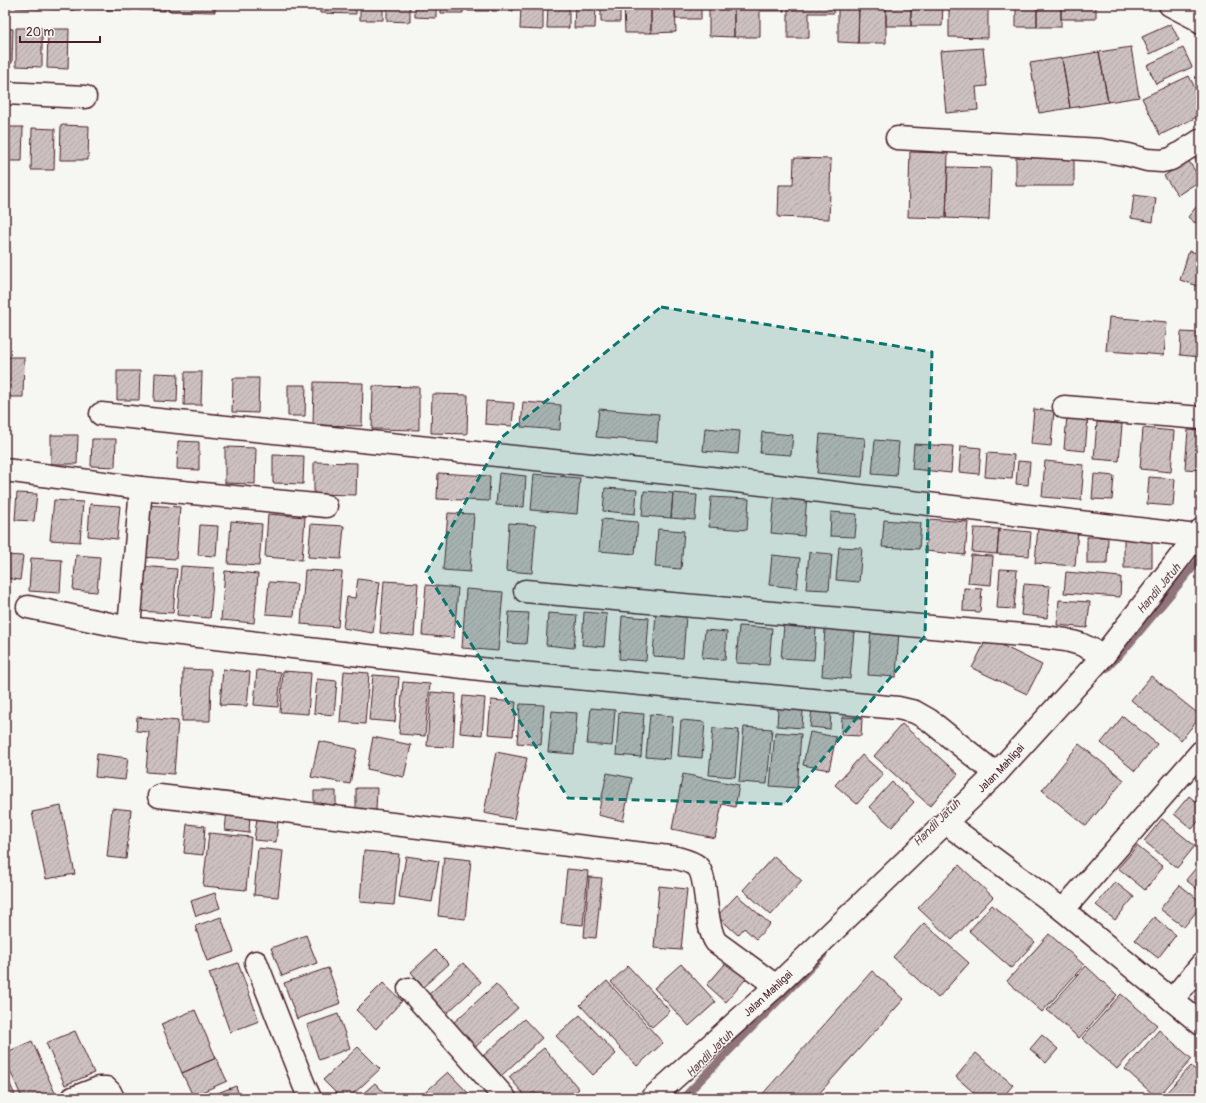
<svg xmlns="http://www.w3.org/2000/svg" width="1206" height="1103" font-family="Pangolin,sans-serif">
  <defs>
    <pattern id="building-hatch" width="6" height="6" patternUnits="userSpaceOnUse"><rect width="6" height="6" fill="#ccc1c0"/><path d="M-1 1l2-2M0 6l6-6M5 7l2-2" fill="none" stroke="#b1a5a5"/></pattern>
  </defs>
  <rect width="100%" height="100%" fill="#f6f6f2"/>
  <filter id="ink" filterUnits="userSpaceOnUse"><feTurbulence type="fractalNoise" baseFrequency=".025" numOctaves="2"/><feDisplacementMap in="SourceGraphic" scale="8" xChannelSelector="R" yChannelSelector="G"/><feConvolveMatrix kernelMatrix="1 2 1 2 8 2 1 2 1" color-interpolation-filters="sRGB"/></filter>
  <g filter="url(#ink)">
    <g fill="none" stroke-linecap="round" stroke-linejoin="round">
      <path stroke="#8e747a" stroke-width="8" d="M 1107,668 L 1125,649 L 1201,558
        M 683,1098 L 823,955"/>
    </g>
    <path fill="url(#building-hatch)" stroke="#4a1f2b" d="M 16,5 L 43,5 L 43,9 L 16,8 Z
      M 49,5 L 74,5 L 74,10 L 49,9 Z
      M 79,5 L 103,5 L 103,9 L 79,8 Z
      M 107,5 L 132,5 L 132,10 L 107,10 Z
      M 139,5 L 165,5 L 165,11 L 139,10 Z
      M 169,5 L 215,5 L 215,12 L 168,11 Z
      M 320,5 L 356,5 L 356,14 L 320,13 Z
      M 360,5 L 383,5 L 383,20 L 360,20 Z
      M 387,5 L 410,5 L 410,22 L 387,21 Z
      M 415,5 L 436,5 L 436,18 L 415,17 Z
      M 441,5 L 463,5 L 463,13 L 441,13 Z
      M 468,5 L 489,5 L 489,11 L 468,11 Z
      M 492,5 L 513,5 L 513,11 L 492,11 Z
      M 521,5 L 543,5 L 543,30 L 520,29 Z
      M 548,5 L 569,5 L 569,28 L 547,28 Z
      M 575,5 L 596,5 L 595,28 L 574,28 Z
      M 601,5 L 620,5 L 620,22 L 601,22 Z
      M 624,5 L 651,5 L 651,33 L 625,33 Z
      M 651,5 L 675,5 L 676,32 L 651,33 Z
      M 675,5 L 701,5 L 701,19 L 675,19 Z
      M 709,5 L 734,5 L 734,37 L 709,36 Z
      M 734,5 L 784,5 L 784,11 L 760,11 L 760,37 L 734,37 Z
      M 788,5 L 834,5 L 834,13 L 809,13 L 809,38 L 788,38 Z
      M 838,5 L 859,5 L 858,43 L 838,42 Z
      M 859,5 L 886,5 L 886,43 L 858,43 Z
      M 886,5 L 911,5 L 911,26 L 886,26 Z
      M 911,5 L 943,5 L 942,26 L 911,26 Z
      M 949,5 L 988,5 L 988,38 L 949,37 Z
      M 1016,5 L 1037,5 L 1037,27 L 1016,27 Z
      M 1037,5 L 1061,5 L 1061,27 L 1037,27 Z
      M 1061,5 L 1096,5 L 1096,19 L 1061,19 Z
      M 1171,24 L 1179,40 L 1150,54 L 1142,37 Z
      M 5,28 L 13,29 L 12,63 L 5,63 Z
      M 16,28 L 42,28 L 42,67 L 16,66 Z
      M 48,29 L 69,29 L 68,69 L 47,68 Z
      M 1131,47 L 1139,97 L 1108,102 L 1099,52 Z
      M 983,48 L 987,86 L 976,87 L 978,110 L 946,113 L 940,51 Z
      M 1183,48 L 1192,67 L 1156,84 L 1147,65 Z
      M 1099,52 L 1108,102 L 1070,108 L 1062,58 Z
      M 1062,58 L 1070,108 L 1039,113 L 1030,63 Z
      M 1189,76 L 1201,100 L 1201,115 L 1160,135 L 1142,98 Z
      M 61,125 L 89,126 L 88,160 L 60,160 Z
      M 5,127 L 23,127 L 22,161 L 5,161 Z
      M 32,128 L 55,129 L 54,170 L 31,170 Z
      M 1201,150 L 1201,168 L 1193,156 Z
      M 1016,151 L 1074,151 L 1074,186 L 1016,186 Z
      M 910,152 L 948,153 L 946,218 L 908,217 Z
      M 794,158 L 831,159 L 829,219 L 778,217 L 779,185 L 793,185 Z
      M 1188,160 L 1201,180 L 1178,195 L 1164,176 Z
      M 948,167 L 991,168 L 989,220 L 946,218 Z
      M 1134,195 L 1156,198 L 1153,222 L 1131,218 Z
      M 1201,201 L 1201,216 L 1195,223 L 1188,217 Z
      M 1189,251 L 1201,254 L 1201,287 L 1180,280 Z
      M 1109,317 L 1167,322 L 1164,355 L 1106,351 Z
      M 1181,332 L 1201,333 L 1201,357 L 1180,355 Z
      M 5,357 L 24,357 L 23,397 L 5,397 Z
      M 117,371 L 140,371 L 139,400 L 117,400 Z
      M 185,372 L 202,372 L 201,405 L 184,405 Z
      M 155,373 L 178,374 L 177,402 L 154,401 Z
      M 233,378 L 259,378 L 258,413 L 232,412 Z
      M 314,382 L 363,383 L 362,426 L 313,425 Z
      M 288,385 L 306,385 L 305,416 L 288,416 Z
      M 373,386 L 419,387 L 419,430 L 372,429 Z
      M 432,394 L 468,395 L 467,434 L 431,433 Z
      M 486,401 L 514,403 L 512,426 L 485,424 Z
      M 523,402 L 561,405 L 560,430 L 521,427 Z
      M 599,409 L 659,414 L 657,442 L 596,437 Z
      M 1034,409 L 1054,411 L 1051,446 L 1031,444 Z
      M 1067,416 L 1088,417 L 1085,451 L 1064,449 Z
      M 1097,422 L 1122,424 L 1119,461 L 1094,459 Z
      M 705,428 L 740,431 L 738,454 L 703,451 Z
      M 1143,428 L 1174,431 L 1171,472 L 1140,469 Z
      M 1188,430 L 1201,431 L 1201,470 L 1185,469 Z
      M 762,432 L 793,435 L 791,455 L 760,453 Z
      M 820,434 L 865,438 L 862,477 L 817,473 Z
      M 51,435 L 78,435 L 77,464 L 51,464 Z
      M 92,439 L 116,439 L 115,467 L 91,466 Z
      M 875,440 L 899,442 L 896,476 L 872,474 Z
      M 178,441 L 199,442 L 199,470 L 177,469 Z
      M 914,444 L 953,446 L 951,473 L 912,469 Z
      M 961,446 L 981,448 L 979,474 L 959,472 Z
      M 225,447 L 256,448 L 255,484 L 225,483 Z
      M 987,453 L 1014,455 L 1012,479 L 985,477 Z
      M 273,455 L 304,456 L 303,484 L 273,483 Z
      M 1018,461 L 1030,462 L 1028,485 L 1016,484 Z
      M 1045,461 L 1084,465 L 1081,500 L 1042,497 Z
      M 314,462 L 357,463 L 356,495 L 314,494 Z
      M 438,473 L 490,476 L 489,501 L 437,499 Z
      M 499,473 L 526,476 L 524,507 L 496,505 Z
      M 534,474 L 580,478 L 577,514 L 531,510 Z
      M 1094,474 L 1114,476 L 1112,500 L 1092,499 Z
      M 1149,477 L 1175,479 L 1173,506 L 1147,504 Z
      M 605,488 L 637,490 L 635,514 L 603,511 Z
      M 644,491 L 673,493 L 671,518 L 642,516 Z
      M 775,491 L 807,494 L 804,536 L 771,533 Z
      M 17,493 L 37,494 L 34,521 L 15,520 Z
      M 673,493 L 697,495 L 695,520 L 671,518 Z
      M 5,497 L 11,498 L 7,540 L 5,540 Z
      M 711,497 L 749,499 L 747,530 L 709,527 Z
      M 54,500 L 83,502 L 80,542 L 50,540 Z
      M 90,504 L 120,506 L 117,539 L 88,536 Z
      M 145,505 L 180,507 L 176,559 L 141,557 Z
      M 831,512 L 857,514 L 855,537 L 830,536 Z
      M 448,513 L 474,514 L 470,572 L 443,570 Z
      M 268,514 L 305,517 L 302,560 L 265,557 Z
      M 602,519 L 638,522 L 635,554 L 599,551 Z
      M 928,519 L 968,522 L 965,555 L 925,551 Z
      M 884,520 L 921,523 L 919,549 L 882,547 Z
      M 231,521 L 262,524 L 259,566 L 228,564 Z
      M 509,523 L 536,525 L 532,573 L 506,571 Z
      M 311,524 L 344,526 L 341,559 L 308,557 Z
      M 200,525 L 218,526 L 216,556 L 198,555 Z
      M 1038,527 L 1078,530 L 1075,566 L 1035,563 Z
      M 974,528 L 999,529 L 997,554 L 972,552 Z
      M 658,529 L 684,531 L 681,569 L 655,567 Z
      M 999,529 L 1031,532 L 1029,556 L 997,554 Z
      M 1124,533 L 1152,533 L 1152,568 L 1124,568 Z
      M 1087,537 L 1108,537 L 1107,564 L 1087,564 Z
      M 839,547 L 862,548 L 859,582 L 836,580 Z
      M 809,552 L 832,554 L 829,590 L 806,589 Z
      M 5,555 L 23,556 L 20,580 L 5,578 Z
      M 76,555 L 100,557 L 97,592 L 73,590 Z
      M 772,555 L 800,558 L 797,588 L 769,585 Z
      M 971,555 L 993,556 L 991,585 L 968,583 Z
      M 31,558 L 62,560 L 60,593 L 29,591 Z
      M 140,566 L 177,569 L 173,613 L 137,611 Z
      M 181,566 L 214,568 L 210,618 L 177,615 Z
      M 1000,569 L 1017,570 L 1014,609 L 997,608 Z
      M 305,570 L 342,572 L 338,627 L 301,624 Z
      M 225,571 L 258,574 L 254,623 L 221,620 Z
      M 1066,572 L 1121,577 L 1120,597 L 1064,593 Z
      M 358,579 L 380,582 L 373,633 L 343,628 L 347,597 L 355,598 Z
      M 384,581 L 418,583 L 414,636 L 380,633 Z
      M 269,582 L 297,584 L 294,616 L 266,614 Z
      M 1024,584 L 1050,586 L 1047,618 L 1021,615 Z
      M 426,585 L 458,588 L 454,638 L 422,635 Z
      M 964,588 L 982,589 L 980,612 L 963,611 Z
      M 466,589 L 503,592 L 498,651 L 462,648 Z
      M 1059,600 L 1090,602 L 1087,628 L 1057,625 Z
      M 509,612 L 529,613 L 526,644 L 507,643 Z
      M 584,612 L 607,614 L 604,647 L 582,645 Z
      M 656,612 L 686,615 L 683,658 L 653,656 Z
      M 548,613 L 577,615 L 574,648 L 546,645 Z
      M 622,616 L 649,618 L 646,661 L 619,659 Z
      M 784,625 L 816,628 L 814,660 L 781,658 Z
      M 739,626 L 772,628 L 769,665 L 736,663 Z
      M 871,628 L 899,630 L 896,677 L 868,675 Z
      M 825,629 L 854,631 L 850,679 L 822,676 Z
      M 705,630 L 727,632 L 725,660 L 702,658 Z
      M 987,638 L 1042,665 L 1027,694 L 972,668 Z
      M 183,669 L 211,670 L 210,721 L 182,721 Z
      M 223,669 L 250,672 L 247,706 L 220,705 Z
      M 257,670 L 281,672 L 278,707 L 254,705 Z
      M 283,671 L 311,673 L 308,714 L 280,712 Z
      M 344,671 L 369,673 L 365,724 L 340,722 Z
      M 373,675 L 399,677 L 395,722 L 369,720 Z
      M 1151,676 L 1201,716 L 1181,740 L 1131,700 Z
      M 317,679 L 337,681 L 334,715 L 314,713 Z
      M 403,682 L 430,684 L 425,736 L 399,734 Z
      M 431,692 L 456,694 L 453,747 L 427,746 Z
      M 463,696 L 485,698 L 482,735 L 460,733 Z
      M 491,700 L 516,702 L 513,736 L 488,734 Z
      M 520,704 L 544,705 L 541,745 L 517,743 Z
      M 591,708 L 615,710 L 612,746 L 587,744 Z
      M 778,708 L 803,710 L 802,728 L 777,726 Z
      M 812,709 L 831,711 L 830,729 L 810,727 Z
      M 552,711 L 577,713 L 574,754 L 548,752 Z
      M 619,712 L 644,714 L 641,757 L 616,755 Z
      M 650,714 L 673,716 L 670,759 L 646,757 Z
      M 1123,716 L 1157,744 L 1135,771 L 1101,743 Z
      M 137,717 L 178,721 L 174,774 L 146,772 L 149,732 L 136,731 Z
      M 842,717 L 862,718 L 861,736 L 841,735 Z
      M 681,720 L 705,722 L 702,758 L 678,756 Z
      M 902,724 L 958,774 L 930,806 L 874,756 Z
      M 744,727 L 772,729 L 767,784 L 739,782 Z
      M 713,728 L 739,730 L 735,777 L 709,775 Z
      M 775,732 L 801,734 L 797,788 L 770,786 Z
      M 810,732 L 836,737 L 829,770 L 803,765 Z
      M 373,737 L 411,745 L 404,777 L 367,769 Z
      M 319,741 L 357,749 L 350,784 L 311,777 Z
      M 1079,744 L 1124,780 L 1086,826 L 1042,790 Z
      M 496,752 L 527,758 L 514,819 L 484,813 Z
      M 97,754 L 128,758 L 125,780 L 95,777 Z
      M 862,755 L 883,774 L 857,804 L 835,785 Z
      M 607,773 L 632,778 L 623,821 L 598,815 Z
      M 683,774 L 739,785 L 735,807 L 722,804 L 715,838 L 672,829 Z
      M 892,782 L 914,802 L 892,827 L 869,807 Z
      M 1201,786 L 1201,796 L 1196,792 Z
      M 356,788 L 377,788 L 376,811 L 356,811 Z
      M 314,791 L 336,791 L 336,806 L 314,806 Z
      M 1189,796 L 1201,806 L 1201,818 L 1192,829 L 1174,814 Z
      M 61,806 L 75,874 L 46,879 L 32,812 Z
      M 112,808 L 131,810 L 126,859 L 107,857 Z
      M 227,811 L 250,814 L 249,833 L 225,830 Z
      M 257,818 L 278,821 L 276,842 L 254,840 Z
      M 1162,819 L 1195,846 L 1177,868 L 1144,841 Z
      M 187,824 L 205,826 L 203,855 L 184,853 Z
      M 209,833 L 251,837 L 246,890 L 203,886 Z
      M 1137,846 L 1163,867 L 1145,890 L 1118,868 Z
      M 258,848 L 283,851 L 278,897 L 254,895 Z
      M 364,851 L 399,854 L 394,905 L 360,902 Z
      M 406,856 L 439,861 L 432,902 L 399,897 Z
      M 774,856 L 802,881 L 771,915 L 743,890 Z
      M 444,857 L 471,860 L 465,919 L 438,916 Z
      M 1201,862 L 1201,892 L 1186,880 Z
      M 959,865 L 993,897 L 952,940 L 918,908 Z
      M 567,869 L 588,871 L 583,925 L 561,923 Z
      M 589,877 L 602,878 L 596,938 L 584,937 Z
      M 1115,882 L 1134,897 L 1115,920 L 1096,905 Z
      M 1180,885 L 1201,902 L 1201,906 L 1184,927 L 1160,909 Z
      M 659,886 L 687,889 L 681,950 L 654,948 Z
      M 215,893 L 220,908 L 196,916 L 191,901 Z
      M 737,895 L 770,924 L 756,939 L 744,928 L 738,935 L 717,916 Z
      M 992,905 L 1035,942 L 1011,968 L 969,931 Z
      M 221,917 L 234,952 L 207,961 L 195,926 Z
      M 1154,917 L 1176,935 L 1158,958 L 1135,940 Z
      M 924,923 L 969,963 L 938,998 L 893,957 Z
      M 1049,934 L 1084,965 L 1042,1012 L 1007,981 Z
      M 306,935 L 317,963 L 282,976 L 271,948 Z
      M 435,950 L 449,964 L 423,987 L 411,972 Z
      M 731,957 L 750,974 L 726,1002 L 707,985 Z
      M 238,963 L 259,1021 L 230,1032 L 209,973 Z
      M 463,963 L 481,982 L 445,1015 L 427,996 Z
      M 681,964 L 716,1002 L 689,1026 L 654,988 Z
      M 628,966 L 670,1011 L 652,1027 L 611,982 Z
      M 1086,966 L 1117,995 L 1079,1038 L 1047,1010 Z
      M 328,968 L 341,1003 L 297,1019 L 284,983 Z
      M 872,971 L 904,999 L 815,1098 L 759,1098 Z
      M 607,981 L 663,1043 L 637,1066 L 580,1005 Z
      M 383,983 L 402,1001 L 376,1029 L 356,1010 Z
      M 496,984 L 518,1008 L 473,1049 L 451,1025 Z
      M 1121,994 L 1157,1025 L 1117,1069 L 1082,1038 Z
      M 195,1010 L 216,1058 L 182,1073 L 161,1024 Z
      M 338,1014 L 350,1048 L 319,1060 L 307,1025 Z
      M 580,1015 L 616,1054 L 593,1075 L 556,1036 Z
      M 524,1019 L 542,1038 L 501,1076 L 483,1056 Z
      M 1159,1030 L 1192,1059 L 1157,1098 L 1125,1069 Z
      M 75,1031 L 94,1073 L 65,1085 L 46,1043 Z
      M 1042,1035 L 1058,1049 L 1046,1063 L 1030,1049 Z
      M 32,1041 L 55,1093 L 45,1098 L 22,1098 L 5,1059 L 5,1053 Z
      M 358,1047 L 380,1069 L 349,1098 L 341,1098 L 323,1080 Z
      M 544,1048 L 579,1089 L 568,1098 L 539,1098 L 534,1092 L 527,1098 L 509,1077 Z
      M 976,1053 L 1013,1085 L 1002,1098 L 980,1098 L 956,1077 Z
      M 216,1058 L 227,1081 L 193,1096 L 182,1073 Z
      M 1191,1066 L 1201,1075 L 1201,1098 L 1169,1098 L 1165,1094 Z
      M 5,1072 L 16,1098 L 5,1098 Z
      M 448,1072 L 471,1096 L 469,1098 L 419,1098 Z
      M 375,1083 L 389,1098 L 358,1098 Z
      M 236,1086 L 240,1098 L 207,1098 L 207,1097 Z"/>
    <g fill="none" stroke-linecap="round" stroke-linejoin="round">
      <defs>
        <g id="minor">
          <path d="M 1170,5 L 1199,20 L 1201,23"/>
          <path d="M 5,93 L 85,97"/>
          <path d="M 897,138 L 1101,150 L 1129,155 L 1147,160 L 1162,161 L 1171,159 L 1201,140"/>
          <path d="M 1064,407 L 1201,418"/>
          <path d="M 101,414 L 669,473 L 1197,536"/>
          <path d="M 5,470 L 141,488 L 326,506"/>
          <path d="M 525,591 L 1044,637 L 1066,640 L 1080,644 L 1104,655"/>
          <path d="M 28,607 L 129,628 L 489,670 L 898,708 L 915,712 L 929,720 L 996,774"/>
          <path d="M 129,628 L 141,488"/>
          <path d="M 159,796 L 677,858 C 684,860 692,862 697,866 C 709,878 703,923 716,942 L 776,986"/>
          <path d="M 946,822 L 955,830 L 1063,910 L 1201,1024"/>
          <path d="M 1063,910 L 1201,752"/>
          <path d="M 256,962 L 304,1085 L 310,1098"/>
          <path d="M 409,989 L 505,1098"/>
          <path d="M 1172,1000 L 1201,965"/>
          <path d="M 73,1098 L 99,1088 L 106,1088 L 110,1092 L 113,1098"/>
          <path id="s1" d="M 652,1098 L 776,986 L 996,774 L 1104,655 L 1201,530"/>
        </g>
      </defs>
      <use href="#minor" stroke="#4a1f2b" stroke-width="25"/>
      <use href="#minor" stroke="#f6f6f2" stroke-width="22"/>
    </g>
  </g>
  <path fill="#0f766e" fill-opacity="0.2" stroke="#0f766e" stroke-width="3" stroke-dasharray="8 5" stroke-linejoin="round" d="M 661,307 L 932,352 L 925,636 L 785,804 L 568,798 L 426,572 L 502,437 Z"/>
  <g text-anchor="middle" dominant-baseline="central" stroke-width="3" stroke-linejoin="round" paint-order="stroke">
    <g font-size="11" fill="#4a1f2b" stroke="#f6f6f2">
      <text stroke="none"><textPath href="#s1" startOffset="480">Jalan Mahligai</textPath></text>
      <text stroke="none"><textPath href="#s1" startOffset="156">Jalan Mahligai</textPath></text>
    </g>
    <g font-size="12" font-style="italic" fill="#6c4a52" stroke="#f6f6f2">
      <text transform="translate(1159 589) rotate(-50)">Handil Jatuh</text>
      <text transform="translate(937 823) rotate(-45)">Handil Jatuh</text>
      <text transform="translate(710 1054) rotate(-45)">Handil Jatuh</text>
    </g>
  </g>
  <rect width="1206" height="1103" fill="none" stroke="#f6f6f2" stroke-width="20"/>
  <rect x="10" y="10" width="1186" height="1083" fill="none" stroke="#4a1f2b" stroke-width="1.5" filter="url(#ink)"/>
  <path d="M20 36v6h80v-6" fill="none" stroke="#4a1f2b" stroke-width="2"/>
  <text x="26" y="36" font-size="12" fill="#4a1f2b" stroke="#f6f6f2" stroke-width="3" paint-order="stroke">20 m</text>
</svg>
